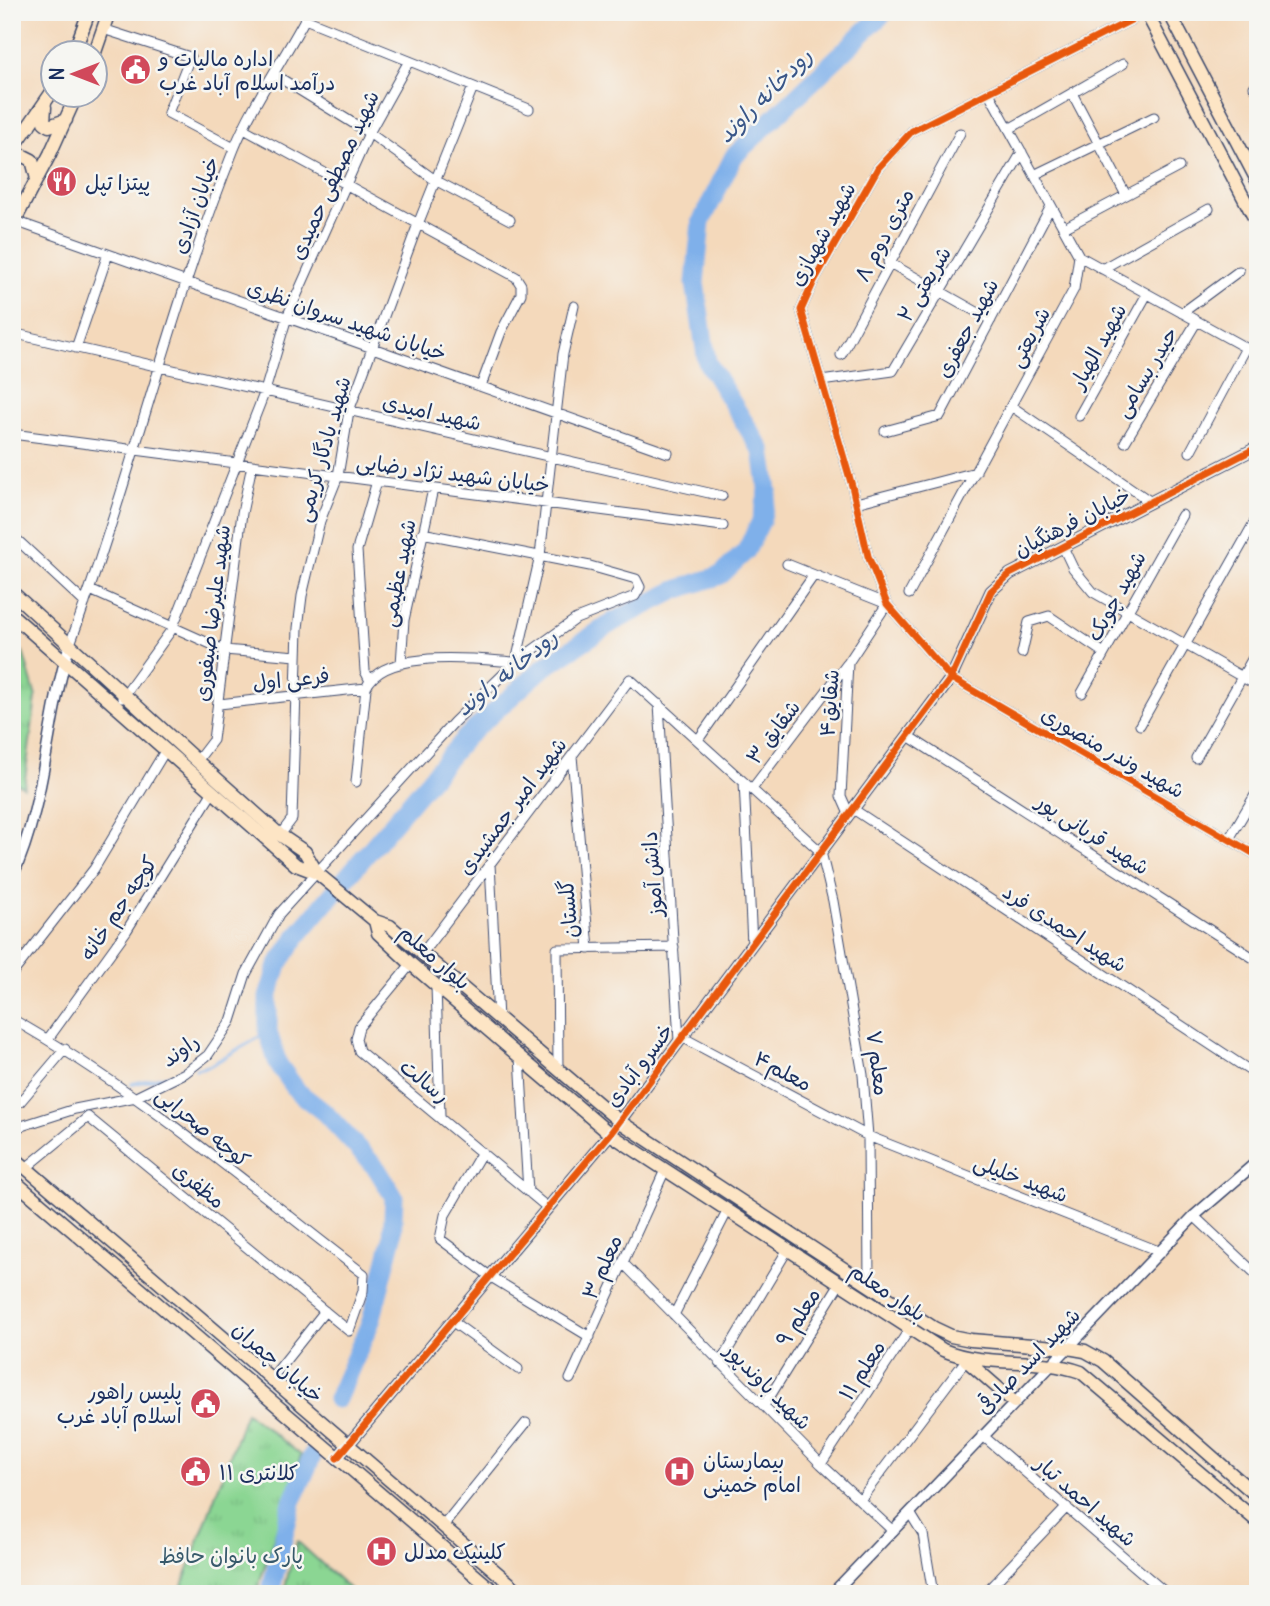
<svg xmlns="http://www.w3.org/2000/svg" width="1270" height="1606" font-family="Delius,'Playpen Sans Arabic',sans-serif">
  <defs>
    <pattern id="park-tufts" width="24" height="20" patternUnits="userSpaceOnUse" patternTransform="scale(1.75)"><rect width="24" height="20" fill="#8bd693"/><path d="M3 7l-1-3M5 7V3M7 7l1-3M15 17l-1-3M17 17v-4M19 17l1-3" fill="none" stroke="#77b881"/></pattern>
  </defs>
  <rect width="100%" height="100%" fill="#f6f6f2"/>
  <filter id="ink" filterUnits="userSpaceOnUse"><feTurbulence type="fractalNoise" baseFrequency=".0143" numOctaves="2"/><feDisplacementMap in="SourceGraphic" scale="14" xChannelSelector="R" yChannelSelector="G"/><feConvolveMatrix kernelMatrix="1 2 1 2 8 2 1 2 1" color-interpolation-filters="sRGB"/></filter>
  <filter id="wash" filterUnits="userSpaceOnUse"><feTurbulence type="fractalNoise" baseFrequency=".00686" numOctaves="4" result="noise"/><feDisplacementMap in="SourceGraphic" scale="28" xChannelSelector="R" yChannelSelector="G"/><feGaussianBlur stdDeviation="1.57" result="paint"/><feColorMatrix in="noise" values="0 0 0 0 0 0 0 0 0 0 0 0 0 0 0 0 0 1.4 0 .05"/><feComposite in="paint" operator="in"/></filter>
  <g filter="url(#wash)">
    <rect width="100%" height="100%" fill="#f4d9bb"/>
    <path fill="url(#park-tufts)" stroke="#538278" stroke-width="2" d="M 23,652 L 36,697 L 24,787 L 12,781 L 12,660 Z
      M 246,1412 L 301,1455 L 257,1590 L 255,1594 L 179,1594 Z
      M 297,1541 L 355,1594 L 283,1594 Z"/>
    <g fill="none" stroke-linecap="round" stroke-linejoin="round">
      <path stroke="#7fb0ea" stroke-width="3.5" d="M 196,1069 L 209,1066 L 268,1032
        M 132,1084 L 175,1074"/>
      <path stroke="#7fb0ea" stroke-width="19" d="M 337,1399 L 371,1321 L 392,1240 L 394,1197 L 377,1169 L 325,1113 L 298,1092 L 278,1064 L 268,1032 L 268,997 L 278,965 L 297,936 L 465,738 L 543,668 L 613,622 L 676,590 L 721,575 L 746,551 L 761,521 L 768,491 L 762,451 L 707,362 L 695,283 L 701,222 L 734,156 L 885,12
        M 270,1594 L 292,1502 L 313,1454"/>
    </g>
  </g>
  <g filter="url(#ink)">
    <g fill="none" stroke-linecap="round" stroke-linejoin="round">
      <defs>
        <path id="minor" d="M 1147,12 L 912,131 L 878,168 L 814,281 L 801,310 L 852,486 L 868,556 L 887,604 L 951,678 L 1258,856
          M 103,29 L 190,57 L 168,113 L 234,148
          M 275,75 L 369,133 L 435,180 L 510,220
          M 1254,87 L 1258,83
          M 1072,93 L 1126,195
          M 12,127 L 30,128
          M 244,129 L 516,277 L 521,285 L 521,294 L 501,332 L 481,386
          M 1009,129 L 1123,64
          M 1034,175 L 1154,117
          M 15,221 L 668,453
          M 1064,228 L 1179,167
          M 1079,256 L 1246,348 L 1190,452
          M 888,262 L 991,320
          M 1102,269 L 1209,209
          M 1182,313 L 1239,271
          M 12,333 L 722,496
          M 76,348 L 108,254
          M 841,355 L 960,133
          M 821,381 L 893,371 L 1022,152
          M 1011,406 L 1151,502
          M 1079,416 L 1147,294
          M 885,431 L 940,416 L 1051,206
          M 12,434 L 723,526
          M 1125,442 L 1197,321
          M 856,503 L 976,472
          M 12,535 L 85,603
          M 1063,547 L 1073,568 L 1093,592 L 1258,686
          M 787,564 L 887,604 L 848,663 L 841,796 L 849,814
          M 90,590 L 224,650 L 297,656
          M 909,594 L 1074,289 L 1079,256 L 989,93
          M 70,644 C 131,481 169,311 234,149 C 252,104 282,62 305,19 L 529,109
          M 1022,653 L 1029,622 L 1049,616 L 1104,653
          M 401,664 L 404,620 L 433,489
          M 369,679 L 365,671 L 357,550 L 377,481
          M 1082,693 L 1182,515
          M 122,698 L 172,629 L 265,391 L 287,317 L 369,133 L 409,61
          M 219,704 L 366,688
          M 659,704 L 679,1041
          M 1140,725 L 1254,523
          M 908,736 L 1258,961
          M 698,740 L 814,575
          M 572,756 L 589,949
          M 1196,758 L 1258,649
          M 197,761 L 213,740 L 242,513 L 252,465
          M 356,782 L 366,688 C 383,647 480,660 516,662 L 540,556 L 563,354 L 574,306
          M 744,782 L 752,944
          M 752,789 L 847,664
          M 853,809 L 1258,1076
          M 280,835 L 292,819 L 298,628 L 302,596 L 320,521 L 338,476 L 349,411 L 418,224 L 473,87
          M 1229,839 L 1258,790
          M 490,864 L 498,1019
          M 421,955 L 630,679 L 821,852 L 833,901 L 863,1075 L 868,1136 L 869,1283
          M 411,964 L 359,1027 L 356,1039 L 359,1051 L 548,1208
          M 12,974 L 94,869 L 165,751
          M 436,985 L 440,1116
          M 12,1019 C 139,1090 249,1186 364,1274 L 363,1291 L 349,1331 L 88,1117 L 26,1168
          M 682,1037 L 868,1136 L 1161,1252
          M 48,1039 L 127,930 L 212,793
          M 520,1057 L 528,1192
          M 558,1070 L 557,949 L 674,947
          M 12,1104 L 20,1102 L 65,1049
          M 12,1129 L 75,1109 L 136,1097 L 185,1073 L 208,1055 L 231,1021 L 246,974 L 279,914 L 454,722 L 516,662 L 576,619 L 635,596 L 640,587 L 636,579 L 590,566 L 422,533
          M 482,1152 L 445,1215 L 440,1239 L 491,1277 L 590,1337
          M 1194,1216 L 1258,1276
          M 623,1263 L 821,1464 L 893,1531
          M 674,1315 L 728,1210
          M 453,1322 L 518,1369
          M 720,1363 L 788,1249
          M 570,1379 L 665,1170
          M 270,1380 L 325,1311
          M 764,1406 L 840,1283
          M 982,1435 L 1167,1594
          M 821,1464 L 909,1330
          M 860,1500 L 966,1360
          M 910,1513 L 923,1534 L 933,1594
          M 443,1526 L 526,1423
          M 984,1594 L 1067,1507"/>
        <path id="tertiary" d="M 12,877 C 46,804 46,720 70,644
          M 337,1458 L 610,1134 L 951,678 L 991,591 L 1010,574 L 1258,447
          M 832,1594 L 1194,1216 L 1258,1161"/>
        <path id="secondary" d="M 1146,12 L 1258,225
          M 1169,12 L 1258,182
          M 74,52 L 89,12
          M 94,55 L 109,12
          M 45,107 L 44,122 L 49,126 L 66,120
          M 12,150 L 52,92
          M 12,157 L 20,154 L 32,160 L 37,179
          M 12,226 L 50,154 L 77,94
          M 12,592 L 197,761 L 280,835 L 305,852 L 317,873 L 375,921 L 390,926 L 619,1121 L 934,1328 L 951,1336 L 971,1340 L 1068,1348 L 1085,1351 L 1103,1361 L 1258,1497
          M 12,615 L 296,865 L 317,873
          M 375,921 L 378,933 L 411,964 L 610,1134 L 943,1350 C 987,1368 1036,1356 1081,1372 L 1258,1522
          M 12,1156 L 522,1594
          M 12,1179 L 497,1594
          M 966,1360 L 1014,1402"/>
      </defs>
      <use href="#minor" stroke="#3c486c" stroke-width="11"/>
      <use href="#tertiary" stroke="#3c486c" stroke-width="13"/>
      <use href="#secondary" stroke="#3c486c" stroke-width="15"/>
      <use href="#minor" stroke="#fff" stroke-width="9"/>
      <use href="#tertiary" stroke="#fff" stroke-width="10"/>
      <use href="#secondary" stroke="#fde5c5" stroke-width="12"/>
      <defs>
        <path id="cycleway" d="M 1147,12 L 912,131 L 878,168 L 814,281 L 801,310 L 852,486 L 868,556 L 887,604 L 951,678 L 1258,856
          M 337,1458 L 610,1134 L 951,678 L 991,591 L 1010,574 L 1258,447"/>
      </defs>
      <use href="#cycleway" stroke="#f6f6f2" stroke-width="11"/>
      <use href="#cycleway" stroke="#e8590c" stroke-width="7"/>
    </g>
  </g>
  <defs>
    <symbol id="civic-disc" viewBox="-11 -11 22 22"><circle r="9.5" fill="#d1495b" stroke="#f6f6f2"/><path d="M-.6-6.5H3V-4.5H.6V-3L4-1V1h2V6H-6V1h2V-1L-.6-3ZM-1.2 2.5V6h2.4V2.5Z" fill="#fff"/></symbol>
    <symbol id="restaurant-disc" viewBox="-11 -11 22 22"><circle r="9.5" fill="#d1495b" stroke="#f6f6f2"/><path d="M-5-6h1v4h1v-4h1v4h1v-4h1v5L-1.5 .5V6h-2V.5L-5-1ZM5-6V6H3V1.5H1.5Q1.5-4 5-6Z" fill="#fff"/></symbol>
    <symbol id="hospital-disc" viewBox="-11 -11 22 22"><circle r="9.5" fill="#d1495b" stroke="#f6f6f2"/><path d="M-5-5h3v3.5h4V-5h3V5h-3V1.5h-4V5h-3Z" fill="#fff"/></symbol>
  </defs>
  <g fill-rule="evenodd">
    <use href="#civic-disc" x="118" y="52" width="35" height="35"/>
    <use href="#restaurant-disc" x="44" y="164" width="35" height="35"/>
    <use href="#civic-disc" x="188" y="1386" width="35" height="35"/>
    <use href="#civic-disc" x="178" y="1454" width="35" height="35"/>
    <use href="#hospital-disc" x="662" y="1454" width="35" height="35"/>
    <use href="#hospital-disc" x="364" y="1534" width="35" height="35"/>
  </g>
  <g text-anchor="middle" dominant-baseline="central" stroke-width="5" stroke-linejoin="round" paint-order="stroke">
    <g font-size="21" fill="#1b2f5e" stroke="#f6f6f2" text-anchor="start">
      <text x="159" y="58">اداره مالیات و<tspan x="159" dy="24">درآمد اسلام آباد غرب</tspan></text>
      <text x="85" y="182">پیتزا تپل</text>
      <text x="182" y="1391" text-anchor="end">پلیس راهور<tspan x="182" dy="24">اسلام آباد غرب</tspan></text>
      <text x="703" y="1460">بیمارستان<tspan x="703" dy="24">امام خمینی</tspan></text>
      <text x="219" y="1472">کلانتری ۱۱</text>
      <text x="404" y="1551">کلینیک مدلل</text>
    </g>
    <g font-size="21" fill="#1b2f5e" stroke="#f6f6f2">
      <text transform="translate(334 175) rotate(-65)">شهید مصطفی حمیدی</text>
      <text transform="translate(195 205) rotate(-70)">خیابان آزادی</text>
      <text transform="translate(822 234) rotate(-61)">شهید شهبازی</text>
      <text transform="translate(884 235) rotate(-62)">۸ متری دوم</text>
      <text transform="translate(924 284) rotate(-59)">شریعتی ۲</text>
      <text transform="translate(347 320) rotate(19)">خیابان شهید سروان نظری</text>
      <text transform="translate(967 328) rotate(-62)">شهید جعفری</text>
      <text transform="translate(1029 337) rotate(-62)">شریعتی</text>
      <text transform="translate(1098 346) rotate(-61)">شهید الهیار</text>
      <text transform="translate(1146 372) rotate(-59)">حیدر بسامی</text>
      <text transform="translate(432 412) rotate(13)">شهید امیدی</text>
      <text transform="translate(323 449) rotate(-74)">شهید یادگار کریمی</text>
      <text transform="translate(453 473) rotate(7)">خیابان شهید نژاد رضایی</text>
      <text transform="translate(1072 522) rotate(-27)">خیابان فرهنگیان</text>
      <text transform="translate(398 573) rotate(-79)">شهید عظیمی</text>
      <text transform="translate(1116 596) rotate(-61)">شهید چوبک</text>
      <text transform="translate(212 613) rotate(-83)">شهید علیرضا صیفوری</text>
      <text transform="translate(291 679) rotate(-6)">فرعی اول</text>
      <text transform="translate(829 703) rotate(-86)">شقایق۴</text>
      <text transform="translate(773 732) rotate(-53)">شقایق ۳</text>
      <text transform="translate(1113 752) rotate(30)">شهید وندر منصوری</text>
      <text transform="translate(512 806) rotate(-53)">شهید امیر جمشیدی</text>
      <text transform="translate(1093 834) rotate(33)">شهید قربانی پور</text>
      <text transform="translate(652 874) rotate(-94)">دانش آموز</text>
      <text transform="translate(118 908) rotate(-56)">کوچه جم خانه</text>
      <text transform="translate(568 909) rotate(-95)">گلستان</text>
      <text transform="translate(1065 928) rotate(33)">شهید احمدی فرد</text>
      <text transform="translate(435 957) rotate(41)">بلوار معلم</text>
      <text transform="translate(180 1050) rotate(-36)">راوند</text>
      <text transform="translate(878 1063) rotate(83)">معلم ۷</text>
      <text transform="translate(639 1065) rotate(-53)">خسرو آبادی</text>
      <text transform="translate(783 1071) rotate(28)">معلم۴</text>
      <text transform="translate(425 1081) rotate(39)">رسالت</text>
      <text transform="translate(203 1127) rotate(39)">کوچه صحرایی</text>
      <text transform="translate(1021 1178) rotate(21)">شهید خلیلی</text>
      <text transform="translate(199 1185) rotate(39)">مظفری</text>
      <text transform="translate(602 1267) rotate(-66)">معلم ۳</text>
      <text transform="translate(888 1292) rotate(34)">بلوار معلم</text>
      <text transform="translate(798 1317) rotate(-58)">معلم ۹</text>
      <text transform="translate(1028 1361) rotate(-46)">شهید اسد صادقی</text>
      <text transform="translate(278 1362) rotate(41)">خیابان چمران</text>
      <text transform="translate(862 1370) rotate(-57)">معلم ۱۱</text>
      <text transform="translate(768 1386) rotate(45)">شهید باوندپور</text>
      <text transform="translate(1086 1501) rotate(41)">شهید احمد تبار</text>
    </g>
    <g font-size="21" fill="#37596b" stroke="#f6f6f2">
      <text x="231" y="1555">پارک بانوان حافظ</text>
    </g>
    <g font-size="23" font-style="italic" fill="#395688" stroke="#f6f6f2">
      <text transform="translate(764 95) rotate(-45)">رودخانه راوند</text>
      <text transform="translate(506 672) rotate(-39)">رودخانه راوند</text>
    </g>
  </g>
  <rect width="1270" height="1606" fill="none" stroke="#f6f6f2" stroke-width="42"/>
  <g transform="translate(74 74) rotate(270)"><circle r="33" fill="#f6f6f2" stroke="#9ea6b7" stroke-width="2"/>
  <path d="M0-5L12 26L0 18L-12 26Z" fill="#d1495b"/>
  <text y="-10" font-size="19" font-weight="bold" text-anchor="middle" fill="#1b2f5e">N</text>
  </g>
</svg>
